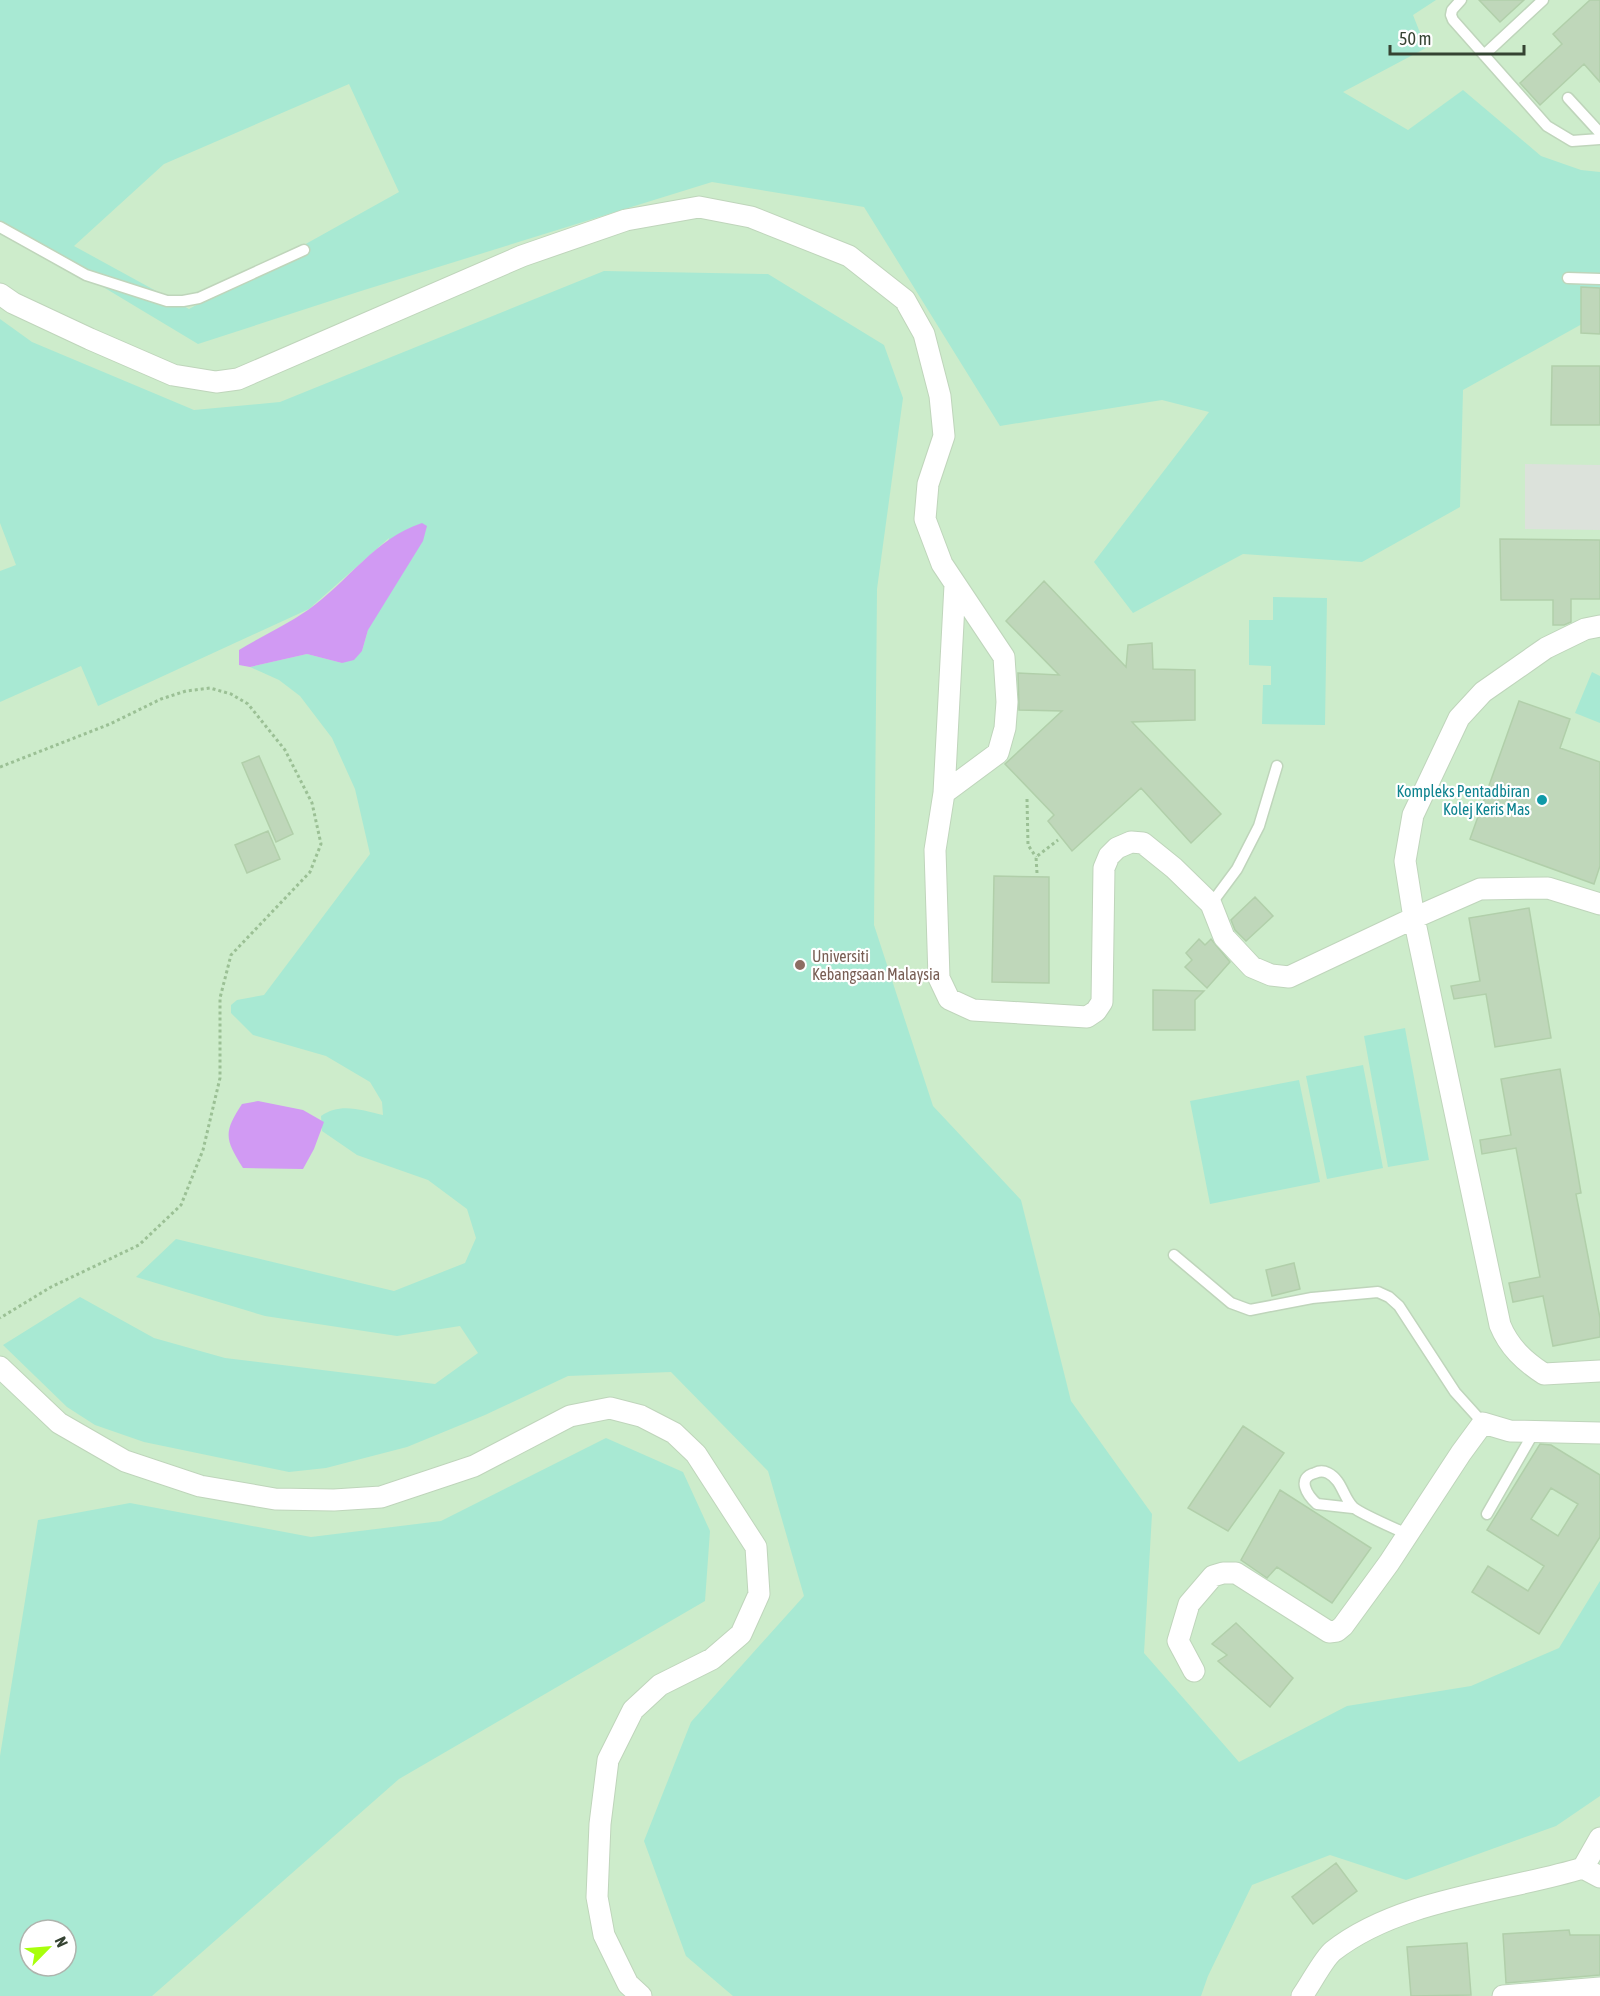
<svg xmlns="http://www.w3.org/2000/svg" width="1600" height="1996" font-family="'Asap Condensed',sans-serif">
  <rect width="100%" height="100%" fill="#e3f2e2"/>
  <path fill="#cdeccb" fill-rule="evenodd" d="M 0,0 L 1600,0 L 1600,1996 L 0,1996 ZM 30,1930 L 66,1930 L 66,1966 L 30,1966 Z"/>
  <path fill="#a8e9d3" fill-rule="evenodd" d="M 0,0 L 1436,0 L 1413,15 L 1426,48 L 1343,92 L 1408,130 L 1463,90 L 1541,156 L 1581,170 L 1600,172 L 1600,314 L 1463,390 L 1460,507 L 1362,562 L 1243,554 L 1133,613 L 1094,562 L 1209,412 L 1162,400 L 1000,426 L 864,207 L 712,182 L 361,291 L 198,344 L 0,225 ZM 349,84 L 399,192 L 189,309 L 74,246 L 164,164 Z
    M 604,271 L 768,274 L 884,345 L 903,398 L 877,589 L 874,925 L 933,1106 L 1021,1200 L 1071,1401 L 1152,1514 L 1144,1653 L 1239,1762 L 1347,1706 L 1471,1686 L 1559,1648 L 1600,1581 L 1600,1796 L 1556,1826 L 1406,1880 L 1330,1855 L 1252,1885 L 1208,1976 L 1201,1996 L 733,1996 L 686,1956 L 644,1841 L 691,1722 L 804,1596 L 768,1471 L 671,1372 L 568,1376 L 485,1415 L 407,1447 L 326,1468 L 289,1472 L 144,1442 L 95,1425 L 67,1407 L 3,1345 L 80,1297 L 154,1338 L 225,1358 L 435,1384 L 478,1353 L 460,1326 L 397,1336 L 265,1316 L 136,1277 L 176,1239 L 394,1291 L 465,1263 L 476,1238 L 467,1209 L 428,1180 L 357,1155 L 322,1131 L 321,1116 C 340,1102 362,1110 383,1115 L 382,1102 L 370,1082 L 326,1056 L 253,1035 L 231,1013 L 231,1005 L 237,1000 L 264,995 L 370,854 L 355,789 L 332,738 L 300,696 L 279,680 L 250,667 L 307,654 L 342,663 L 362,651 L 368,630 L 389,538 L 309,609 L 98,706 L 81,666 L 0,702 L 0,571 L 16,565 L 0,523 L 0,319 L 32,342 L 194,410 L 280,402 Z
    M 1273,597 L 1327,598 L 1325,725 L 1262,724 L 1263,685 L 1271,685 L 1271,666 L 1249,665 L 1249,620 L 1273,620 Z
    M 1592,672 L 1600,676 L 1600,723 L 1575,713 Z
    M 1405,1028 L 1429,1160 L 1388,1167 L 1364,1036 Z
    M 1363,1065 L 1383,1168 L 1327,1179 L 1306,1076 Z
    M 1299,1080 L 1320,1182 L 1210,1204 L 1190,1101 Z
    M 606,1438 L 683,1472 L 710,1531 L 705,1601 L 399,1779 L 152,1996 L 0,1996 L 0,1756 L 38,1520 L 130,1503 L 311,1537 L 441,1521 ZM 30,1930 L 66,1930 L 66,1966 L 30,1966 Z"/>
  <path fill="#dce2db" d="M 1525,464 L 1600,465 L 1600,530 L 1525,529 Z"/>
  <path fill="#d19af3" d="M 422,523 L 427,526 L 423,541 L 368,630 L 362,651 L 354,660 L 342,663 L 307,654 L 250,667 L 239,665 L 239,650 C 262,636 286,625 308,610 C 348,582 375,538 422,523 Z
    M 258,1101 L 303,1110 L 324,1122 L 314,1149 L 303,1169 L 243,1168 C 225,1139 223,1133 242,1104 Z"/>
  <path fill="#bfd7ba" stroke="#b1cfaa" stroke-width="1.5" fill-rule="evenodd" d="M 1479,0 L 1524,0 L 1500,22 Z
    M 1590,0 L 1600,0 L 1600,82 L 1584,64 L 1540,105 L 1520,83 L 1562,44 L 1553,34 Z
    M 1581,287 L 1600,288 L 1600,334 L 1581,333 Z
    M 1552,366 L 1600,366 L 1600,425 L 1551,425 Z
    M 1500,539 L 1600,540 L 1600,599 L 1571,599 L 1571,622 L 1564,625 L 1553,625 L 1553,600 L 1501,600 Z
    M 1044,581 L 1126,667 L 1128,645 L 1152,643 L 1153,669 L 1195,670 L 1195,720 L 1132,722 L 1221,814 L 1191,843 L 1141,788 L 1072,851 L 1048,821 L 1054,815 L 1005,764 L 1062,711 L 1019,710 L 1018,673 L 1059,675 L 1006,621 Z
    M 1519,701 L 1570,719 L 1560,748 L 1600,762 L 1600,866 L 1594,884 L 1470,839 Z
    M 259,756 L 293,834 L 276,842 L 242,763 Z
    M 268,831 L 280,859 L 247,873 L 235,845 Z
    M 994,876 L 1049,877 L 1049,983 L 992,982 Z
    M 1255,897 L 1273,916 L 1246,941 L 1235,930 L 1231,920 Z
    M 1529,908 L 1551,1038 L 1495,1047 L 1486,994 L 1454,999 L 1451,986 L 1480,981 L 1469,918 Z
    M 1199,939 L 1205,945 L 1211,939 L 1230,962 L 1207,988 L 1185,967 L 1192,960 L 1186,953 Z
    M 1153,990 L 1204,991 L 1195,1000 L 1195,1030 L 1153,1030 Z
    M 1560,1069 L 1581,1193 L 1576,1194 L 1600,1318 L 1600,1337 L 1553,1346 L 1543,1296 L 1513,1302 L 1509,1283 L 1540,1277 L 1516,1148 L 1482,1154 L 1480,1140 L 1511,1135 L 1501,1079 Z
    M 1294,1263 L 1300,1289 L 1272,1296 L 1266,1270 Z
    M 1243,1426 L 1284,1453 L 1228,1531 L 1188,1508 Z
    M 1540,1444 L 1551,1445 L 1600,1475 L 1600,1537 L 1539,1634 L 1472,1592 L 1488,1566 L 1528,1591 L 1544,1566 L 1487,1530 ZM 1551,1488 L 1578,1504 L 1558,1536 L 1531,1519 Z
    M 1280,1490 L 1371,1548 L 1332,1603 L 1277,1567 L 1267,1578 L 1241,1560 Z
    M 1236,1623 L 1293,1678 L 1270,1707 L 1218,1661 L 1227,1655 L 1212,1644 Z
    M 1336,1863 L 1357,1891 L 1313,1924 L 1292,1897 Z
    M 1569,1930 L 1570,1935 L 1600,1935 L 1600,1975 L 1506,1983 L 1503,1934 Z
    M 1467,1943 L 1471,1995 L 1411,1996 L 1407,1947 Z"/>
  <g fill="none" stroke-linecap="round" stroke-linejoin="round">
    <defs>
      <path id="service" d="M 1461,0 L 1452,10 L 1451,15 L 1453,20 L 1547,126 L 1572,141 L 1600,139
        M 1484,55 L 1543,0
        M 1568,98 L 1600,133
        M 0,227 L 86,275 L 167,301 L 183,301 L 199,298 L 304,250
        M 1568,278 L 1600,279
        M 1211,904 L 1237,869 L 1259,826 L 1277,766
        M 1174,1255 L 1231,1303 L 1250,1310 L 1312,1298 L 1378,1292 L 1389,1297 L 1399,1306 L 1455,1392 L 1483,1423
        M 1353,1508 L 1317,1504 C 1307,1495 1296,1478 1315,1473 C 1319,1471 1324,1471 1328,1473 C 1342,1480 1343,1497 1353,1507 C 1359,1513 1396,1529 1407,1534
        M 1487,1514 L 1534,1432"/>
      <path id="minor" d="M 0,294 L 13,303 L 90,339 L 173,375 L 216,382 L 238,379 L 522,256 L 626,220 L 699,207 L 751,217 L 849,256 L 905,300 L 924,334 L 940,396 L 944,436 L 928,484 L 925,519 L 942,564 L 1004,657 L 1007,702 L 1005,728 L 998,753 L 944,793
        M 955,585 L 944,793 L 935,850 L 939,978 L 949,999 L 973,1010 L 1087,1017 L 1096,1011 L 1102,1002 L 1104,868 L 1109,856 L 1117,848 L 1131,842 L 1143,843 L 1174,868 L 1211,904 L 1224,937 L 1252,967 L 1271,975 L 1289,977 L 1414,918 L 1480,889 L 1548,888 L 1600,904
        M 1600,626 L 1585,629 L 1546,648 L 1483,692 L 1459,718 L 1413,815 L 1405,861 L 1414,918 L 1500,1325 C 1509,1347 1524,1361 1544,1374 L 1600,1371
        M 0,1367 L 59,1423 L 125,1461 L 200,1486 L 275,1499 L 334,1500 L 381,1497 L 474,1466 L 570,1416 L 610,1408 L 641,1416 L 674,1433 L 696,1454 L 756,1547 L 759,1594 L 741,1634 L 712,1659 L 660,1685 L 633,1710 L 608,1760 L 600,1824 L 597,1897 L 604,1935 L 628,1984 L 641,1996
        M 1194,1671 L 1178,1641 L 1189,1604 L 1213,1576 L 1223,1573 L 1236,1573 L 1329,1632 L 1337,1631 L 1343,1626 L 1389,1563 L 1461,1453 L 1483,1423 L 1510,1431 L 1600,1433
        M 1583,1868 L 1600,1877
        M 1302,1996 C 1310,1985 1324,1958 1333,1951 C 1399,1899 1504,1892 1583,1868 L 1600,1838
        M 1503,1996 L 1600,1988"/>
    </defs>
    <use href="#service" stroke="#bfd5bb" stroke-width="13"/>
    <use href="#minor" stroke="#bfd5bb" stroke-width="23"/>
    <path stroke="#9bc095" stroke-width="3" stroke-dasharray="3 3" stroke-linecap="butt" d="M 0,767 L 110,724 L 161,699 L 186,691 L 210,688 L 231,694 L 248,704 L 285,750 L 312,803 L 321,844 L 310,872 L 231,955 L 220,998 L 220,1078 L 203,1150 L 181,1205 L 139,1245 L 51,1287 L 0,1318
      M 1027,799 L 1028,845 L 1036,857
      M 1037,873 L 1036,857 L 1058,840"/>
    <use href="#service" stroke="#fff" stroke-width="10"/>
    <use href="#minor" stroke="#fff" stroke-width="21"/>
  </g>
  <circle fill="#0f9aa8" stroke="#fff" stroke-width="2" cx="1542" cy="800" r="6"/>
  <circle fill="#8d6e63" stroke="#fff" stroke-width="2" cx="800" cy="965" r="6"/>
  <g text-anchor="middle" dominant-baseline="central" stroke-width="4.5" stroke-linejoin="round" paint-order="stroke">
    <g font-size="16" fill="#0d838f" stroke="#fff" text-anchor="end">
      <text x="1530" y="791">Kompleks Pentadbiran<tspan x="1530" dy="18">Kolej Keris Mas</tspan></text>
    </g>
    <g font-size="16" fill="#785e54" stroke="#fff" text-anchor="start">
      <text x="812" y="956">Universiti<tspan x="812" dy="18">Kebangsaan Malaysia</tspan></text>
    </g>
  </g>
  <g transform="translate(48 1948) rotate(65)"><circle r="28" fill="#ffffff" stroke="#aeb4ad" stroke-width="1.5"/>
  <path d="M0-4.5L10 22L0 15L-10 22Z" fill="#a8ff0c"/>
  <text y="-9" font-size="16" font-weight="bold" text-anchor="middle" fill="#354332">N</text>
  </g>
  <path d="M1390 45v9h134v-9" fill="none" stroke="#354332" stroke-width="3"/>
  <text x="1399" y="45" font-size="18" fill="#354332" stroke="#ffffff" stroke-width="4.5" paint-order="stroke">50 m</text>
</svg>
